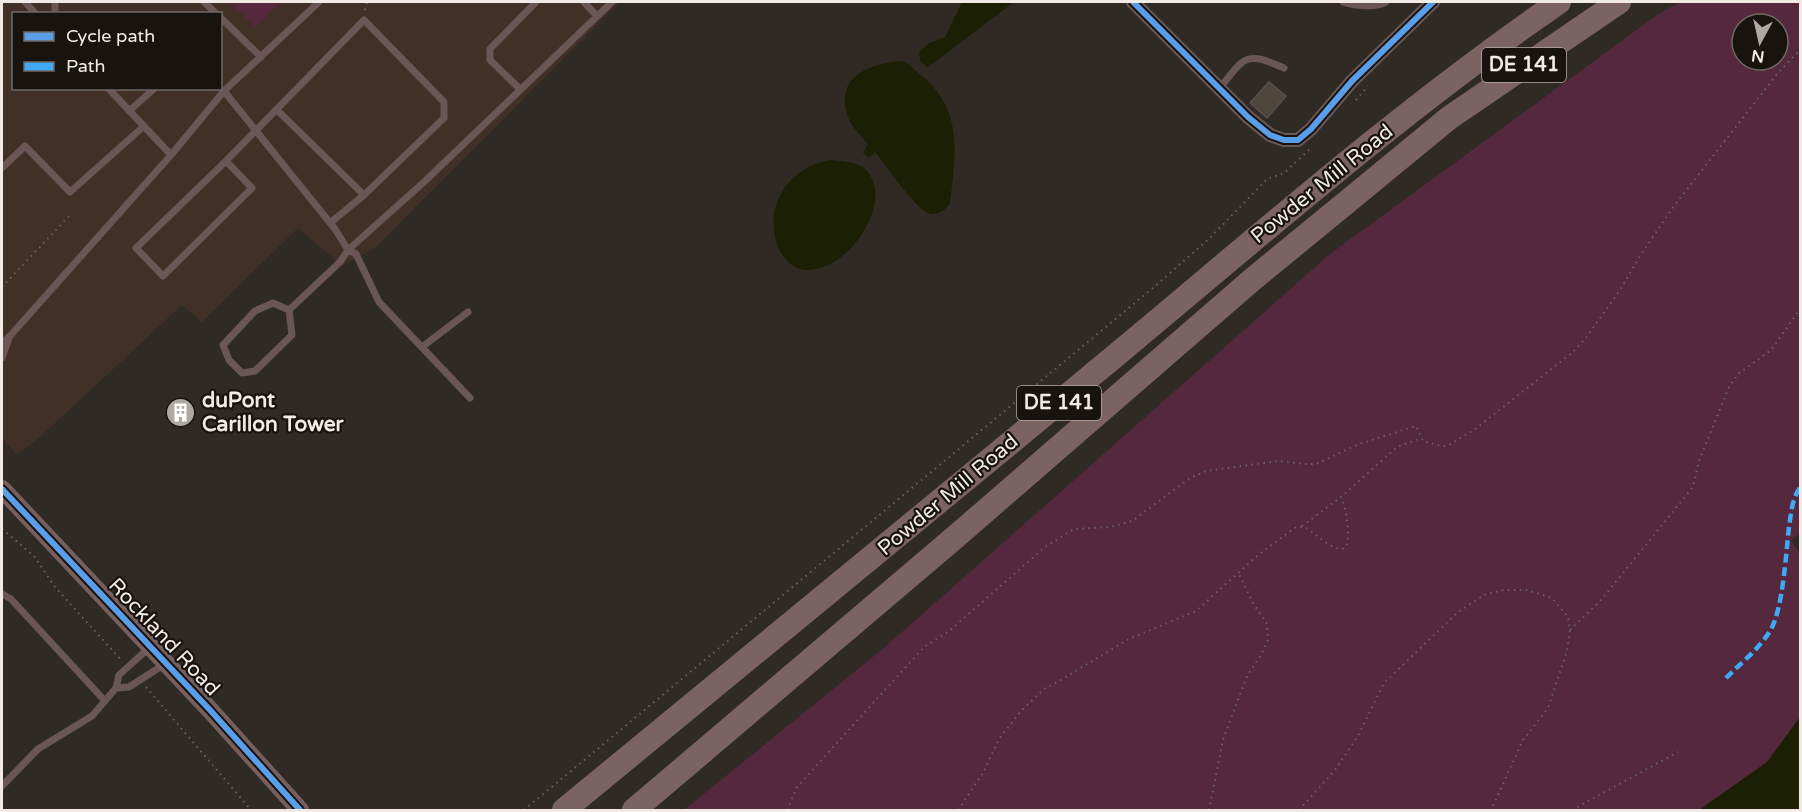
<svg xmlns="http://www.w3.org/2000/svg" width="1802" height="812" font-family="'Varela Round',sans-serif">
  <rect width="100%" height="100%" fill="#302a25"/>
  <path fill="#403025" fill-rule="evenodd" d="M 2,2 L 620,2 L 375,248 L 342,266 L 298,228 L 202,322 L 182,305 L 39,438 L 17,455 L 2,439 ZM 14,14 L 220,14 L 220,88 L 14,88 Z"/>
  <path fill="#55283d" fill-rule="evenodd" d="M 230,2 L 282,2 L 255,27 Z
    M 1680,2 L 1800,2 L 1800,533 L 1791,541 L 1800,553 L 1800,810 L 684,810 L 885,647 L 1330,254 L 1657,15 ZM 1742,24 L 1778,24 L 1778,60 L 1742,60 Z"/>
  <path fill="#1b2005" d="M 962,2 L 1014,2 L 927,68 L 920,60 L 919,52 L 929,43 L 945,37 Z
    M 903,61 C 910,64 912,68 917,72 C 964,107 956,151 950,203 C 946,209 939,215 931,214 C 915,210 886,165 875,152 L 869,158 L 863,153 L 868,144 C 861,136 851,127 848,117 C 834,77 869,63 903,61 Z
    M 832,160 C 843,161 859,162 867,171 C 896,203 844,279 800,269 C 790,266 782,257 778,247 C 762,206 790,165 832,160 Z
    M 1800,717 L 1800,810 L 1699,810 L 1767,762 Z"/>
  <path fill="#4d463b" stroke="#57524e" stroke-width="1.5" d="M 1269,82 L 1286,96 L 1267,118 L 1250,103 Z
    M 181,399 L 194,413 L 181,425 L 168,410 Z"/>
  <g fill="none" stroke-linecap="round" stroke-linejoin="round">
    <path stroke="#6c605d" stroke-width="2" stroke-dasharray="1.5 4.5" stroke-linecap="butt" d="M 365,10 L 367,2
      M 1356,100 L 1368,86
      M 2,287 L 71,214
      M 1302,526 L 1341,497 L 1397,447 L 1421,438
      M 2,529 L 34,556 L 55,587 L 122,661
      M 1570,630 L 1601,600 L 1693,487 L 1699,461 L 1729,387 L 1738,374 L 1771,350 L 1800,309
      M 146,687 L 251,810
      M 524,810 L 1154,287 L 1211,237 L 1267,179 L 1284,173 L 1311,148
      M 787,810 L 797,787 L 924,647 L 948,632 L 1045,547 L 1074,529 L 1110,527 L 1132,521 L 1190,478 L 1206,471 L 1278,461 L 1305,464 L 1316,464 L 1359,444 L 1416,426 L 1423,441 L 1441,446 L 1447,446 L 1474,430 L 1573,352 L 1585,339 L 1620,290 L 1640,256 L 1674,206 L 1777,74 L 1800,50
      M 958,810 L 983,773 L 999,739 L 1022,710 L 1044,689 L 1059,681 L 1129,639 L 1196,611 L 1258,555 L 1296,527 C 1299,527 1303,527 1306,528 C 1315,532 1349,568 1348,535 C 1348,523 1346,508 1341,497
      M 1209,810 L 1223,740 L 1247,676 L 1261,655 L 1268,640 L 1267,624 L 1253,603 L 1239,574
      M 1299,810 L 1335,770 L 1358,736 L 1384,683 L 1458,612 L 1486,594 L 1504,590 L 1527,590 L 1552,598 L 1568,617 L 1570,630 L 1567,651 L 1548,708 L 1523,740 L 1491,810
      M 1572,810 L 1678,752"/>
    <path stroke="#695655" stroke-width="7" d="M 25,2 L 36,14
      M 55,2 L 55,14
      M 204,2 L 217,14
      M 584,2 L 597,16
      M 1343,2 C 1354,6 1376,8 1386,2
      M 220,17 L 261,57
      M 108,88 L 171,155
      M 1220,88 C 1245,56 1246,51 1284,68
      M 520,89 L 490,60 L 490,49 L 536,2
      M 224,91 L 335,229 L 348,250 L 356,254 L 379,302 L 470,398
      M 277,110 L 364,195
      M 129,111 L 155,88
      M 226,161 L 252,188 L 163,276 L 136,248 L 226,161 L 364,20 L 444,102 L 444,118 L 364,195 L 330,223
      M 2,168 L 25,146 L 70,192 L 144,126
      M 289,310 L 292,335 L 255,371 L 242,373 L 229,360 L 223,345 L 255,311 L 273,303 L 289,310 L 340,262 L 348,250 L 424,182 L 612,2
      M 2,343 L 10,336 L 171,155 L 224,91 L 319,2
      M 422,347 L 468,312
      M 2,358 L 9,338
      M 2,594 L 11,599 L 105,701
      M 150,647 L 119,675 L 116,688 L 129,687 L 165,664
      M 2,786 L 38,749 L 92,716 L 116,688"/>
    <path stroke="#695655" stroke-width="14" d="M 1133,2 L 1248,117 L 1270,135 L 1284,140 L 1298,140 L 1311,129 L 1352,81 L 1433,2"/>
    <path stroke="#775f5d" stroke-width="18" d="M 2,489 L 210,710 L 300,810"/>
    <path stroke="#7b6361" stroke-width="24" d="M 564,810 C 750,658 936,505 1121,351 C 1265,231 1405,108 1559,2
      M 634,810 L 953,539 L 1253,279 L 1353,197 L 1449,118 L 1619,2"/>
    <path stroke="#3fa9f5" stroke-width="4.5" stroke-dasharray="9 4.5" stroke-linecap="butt" d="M 1726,678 C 1741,663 1759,649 1770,631 C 1783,610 1786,553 1789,527 C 1791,514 1792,498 1800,488"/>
    <defs>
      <path id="cycleway" d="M 1133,2 L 1248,117 L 1270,135 L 1284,140 L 1298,140 L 1311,129 L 1352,81 L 1433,2
        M 2,489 L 210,710 L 300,810"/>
    </defs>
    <use href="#cycleway" stroke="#18130f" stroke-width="10"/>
    <use href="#cycleway" stroke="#5a9eea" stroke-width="6"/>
  </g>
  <defs>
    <symbol id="building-disc" viewBox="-11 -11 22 22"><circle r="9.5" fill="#aea7a2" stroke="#18130f"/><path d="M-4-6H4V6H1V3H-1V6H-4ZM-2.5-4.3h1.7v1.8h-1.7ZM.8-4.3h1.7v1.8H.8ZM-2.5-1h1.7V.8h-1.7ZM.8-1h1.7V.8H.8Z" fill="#fff"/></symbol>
  </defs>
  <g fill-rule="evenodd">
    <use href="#building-disc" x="164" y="396" width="33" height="33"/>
  </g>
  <g text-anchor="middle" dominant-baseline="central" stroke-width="4.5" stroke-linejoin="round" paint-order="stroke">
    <g fill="#18130f" stroke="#b1aaa5" stroke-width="1.5">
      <rect x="1482" y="48" width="84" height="34" rx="4.5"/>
      <rect x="1017" y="386" width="84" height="34" rx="4.5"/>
    </g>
    <g font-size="20" font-weight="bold" fill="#f2eae5">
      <text x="1524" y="65">DE 141</text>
      <text x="1059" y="403">DE 141</text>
    </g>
    <g font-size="21" fill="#f2eae5" stroke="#18130f">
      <text transform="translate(1322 184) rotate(-39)">Powder Mill Road</text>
      <text transform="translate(948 495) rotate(-40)">Powder Mill Road</text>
      <text transform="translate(164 637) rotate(47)">Rockland Road</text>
    </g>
    <g font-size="21" font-weight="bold" fill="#f2eae5" stroke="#18130f" text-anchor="start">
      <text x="202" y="400">duPont<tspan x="202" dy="24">Carillon Tower</tspan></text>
    </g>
  </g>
  <rect width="1802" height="812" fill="none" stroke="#f2eae5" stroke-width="6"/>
  <rect x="12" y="12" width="210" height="78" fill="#18130f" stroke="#6f6965" stroke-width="1.5"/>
  <rect x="24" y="32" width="30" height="9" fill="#5a9eea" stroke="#6f6965" stroke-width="1.5"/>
  <text x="66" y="42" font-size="18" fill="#f2eae5">Cycle path</text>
  <rect x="24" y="62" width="30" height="9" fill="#3fa9f5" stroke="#6f6965" stroke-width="1.5"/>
  <text x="66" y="72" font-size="18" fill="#f2eae5">Path</text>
  <g transform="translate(1760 42) rotate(188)"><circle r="28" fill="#18130f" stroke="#6f6965" stroke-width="1.5"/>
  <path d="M0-4.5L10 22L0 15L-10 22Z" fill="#aea7a2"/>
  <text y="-9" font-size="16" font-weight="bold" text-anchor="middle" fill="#f2eae5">N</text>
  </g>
</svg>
